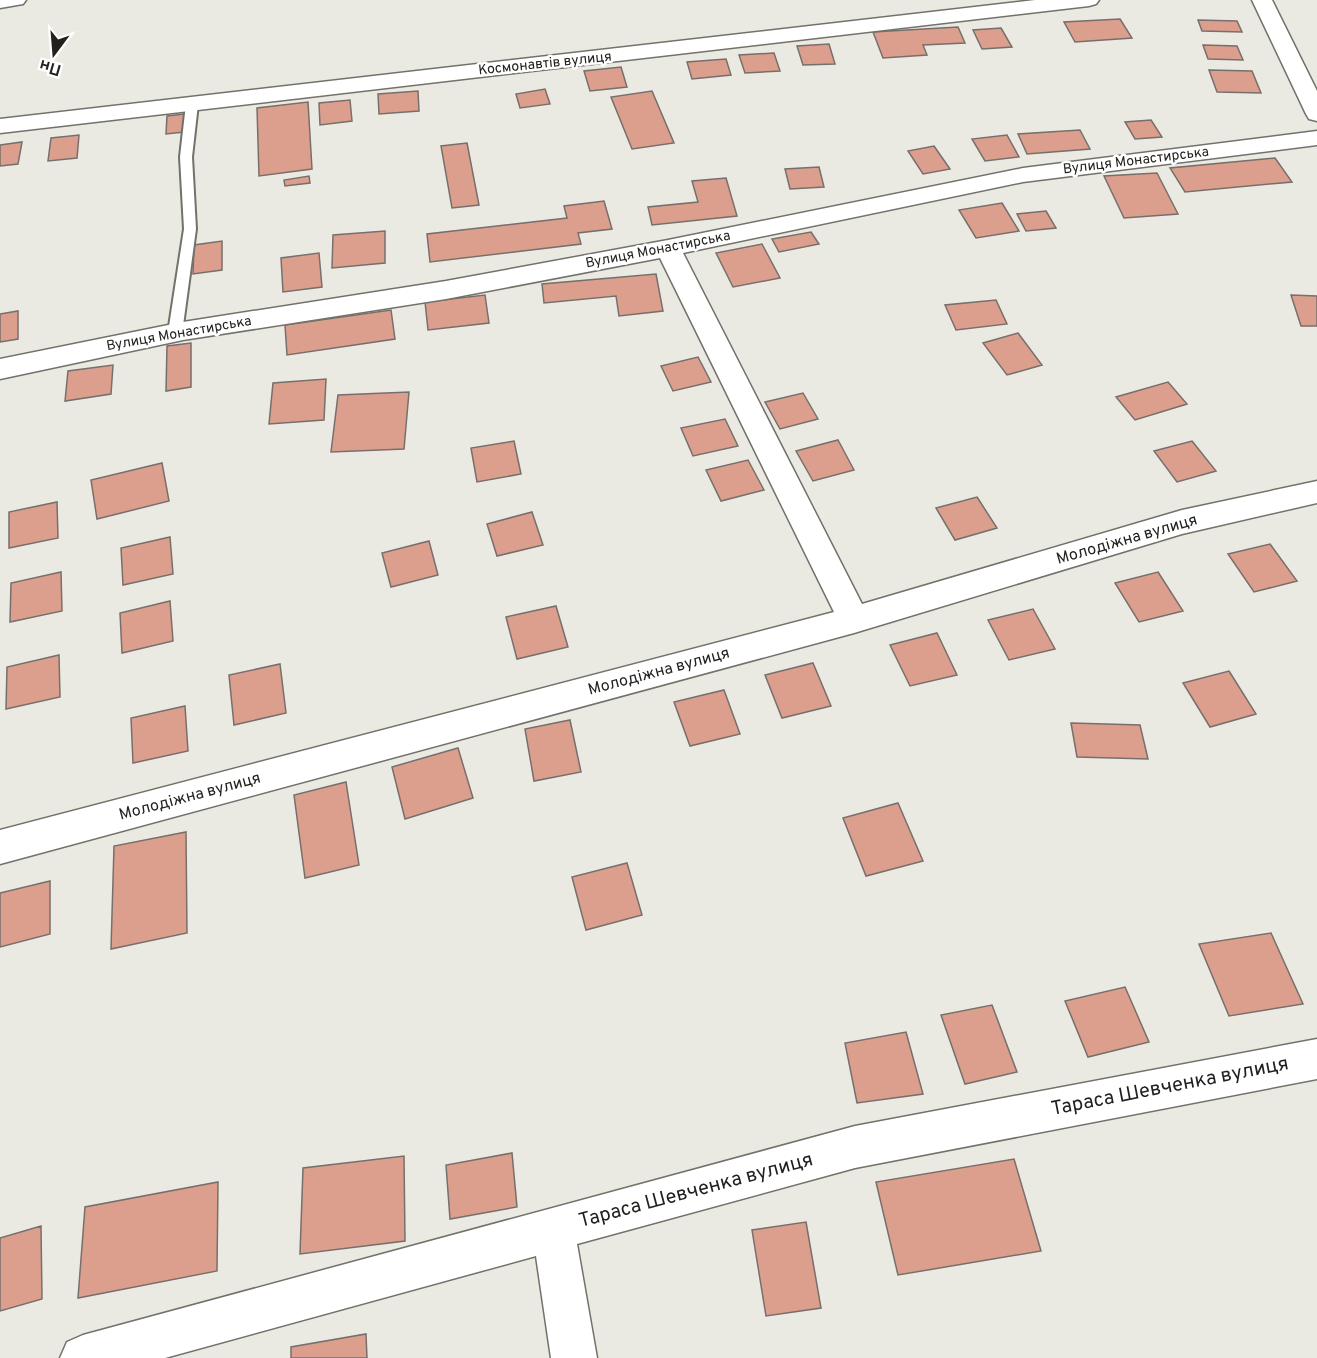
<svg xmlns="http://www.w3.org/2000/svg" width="1317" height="1358" font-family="Overpass,sans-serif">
  <rect width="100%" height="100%" fill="#ebeae2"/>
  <path fill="#dd9f8d" stroke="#766f6c" stroke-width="1.5" d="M 1120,19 L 1132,38 L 1075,42 L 1064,22 Z
    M 1198,20 L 1237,21 L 1242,32 L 1202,31 Z
    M 958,27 L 965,43 L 923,45 L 927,55 L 883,58 L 873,32 Z
    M 1001,28 L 1012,47 L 982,49 L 973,30 Z
    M 829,44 L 835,64 L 803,65 L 797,46 Z
    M 1203,45 L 1237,46 L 1243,60 L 1208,59 Z
    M 774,53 L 780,71 L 745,73 L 739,55 Z
    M 726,59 L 731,75 L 692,79 L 687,62 Z
    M 621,67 L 627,87 L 590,91 L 584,71 Z
    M 1209,70 L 1252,71 L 1261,93 L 1217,92 Z
    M 545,89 L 550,104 L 520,108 L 516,94 Z
    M 418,91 L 419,111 L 379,114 L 378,94 Z
    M 652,91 L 674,143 L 632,149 L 611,97 Z
    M 350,100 L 352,121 L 320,125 L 319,103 Z
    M 308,102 L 312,169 L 259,176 L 257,108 Z
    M 184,114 L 184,132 L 166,134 L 167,116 Z
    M 1151,120 L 1162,137 L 1135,139 L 1125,122 Z
    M 1080,130 L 1090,149 L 1027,154 L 1018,134 Z
    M 79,135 L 77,158 L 48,161 L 51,138 Z
    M 1007,135 L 1019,157 L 985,161 L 972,139 Z
    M 22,142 L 18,164 L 0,166 L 0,145 Z
    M 467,143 L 479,205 L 452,208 L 441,146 Z
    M 934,146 L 950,169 L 923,174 L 908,151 Z
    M 1275,158 L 1292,182 L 1185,192 L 1170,168 Z
    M 819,167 L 824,187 L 790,189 L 785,169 Z
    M 1157,173 L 1178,214 L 1124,218 L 1104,176 Z
    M 309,176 L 310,183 L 285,186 L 284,180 Z
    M 726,178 L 737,216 L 652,225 L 648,207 L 698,202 L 692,181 Z
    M 604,201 L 612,229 L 578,233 L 581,244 L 430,262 L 427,234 L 567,218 L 564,206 Z
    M 1002,203 L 1019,231 L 976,238 L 959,210 Z
    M 1046,211 L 1056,228 L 1026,231 L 1017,214 Z
    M 385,231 L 385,263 L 332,268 L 333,235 Z
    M 811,232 L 819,244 L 779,252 L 772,239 Z
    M 222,241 L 222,270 L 193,274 L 194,245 Z
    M 762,244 L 780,278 L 733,287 L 716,253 Z
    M 319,253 L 322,287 L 283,292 L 281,258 Z
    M 656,274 L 663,311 L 619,316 L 616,296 L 544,303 L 542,284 Z
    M 485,295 L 489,323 L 428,330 L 425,302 Z
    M 1291,295 L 1317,296 L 1317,326 L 1301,326 Z
    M 996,300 L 1007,324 L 956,330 L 945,305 Z
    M 391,310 L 395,339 L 287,355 L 285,325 Z
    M 18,311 L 18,339 L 0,342 L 0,314 Z
    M 1018,333 L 1042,365 L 1007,375 L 983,343 Z
    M 191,343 L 191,387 L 166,391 L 167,346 Z
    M 698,357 L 711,382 L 673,391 L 661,366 Z
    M 113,365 L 111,394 L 65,401 L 68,371 Z
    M 326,379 L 324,420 L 269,424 L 273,383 Z
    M 1168,382 L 1187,404 L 1135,420 L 1116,397 Z
    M 409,392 L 404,449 L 331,452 L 338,395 Z
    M 803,393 L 818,419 L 780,429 L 765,402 Z
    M 725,419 L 738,446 L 693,456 L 681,428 Z
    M 838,440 L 854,470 L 813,481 L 796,451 Z
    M 514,441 L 521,474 L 477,482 L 471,448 Z
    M 1192,441 L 1216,471 L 1177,482 L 1154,451 Z
    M 748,460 L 764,490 L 721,501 L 706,470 Z
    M 162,463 L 169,501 L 97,519 L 91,480 Z
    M 977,497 L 997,528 L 955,540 L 936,508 Z
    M 57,502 L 58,538 L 9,548 L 9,512 Z
    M 532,512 L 543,545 L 497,556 L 487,524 Z
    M 170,537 L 173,574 L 123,585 L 121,548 Z
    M 429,541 L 438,575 L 391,587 L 382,553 Z
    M 1270,544 L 1297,581 L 1254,592 L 1228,554 Z
    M 61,572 L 62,611 L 10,622 L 11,583 Z
    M 1158,572 L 1183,611 L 1139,622 L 1115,583 Z
    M 170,601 L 173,641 L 122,653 L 120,613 Z
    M 556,606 L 568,647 L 517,659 L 506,617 Z
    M 1033,609 L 1055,649 L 1009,660 L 988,620 Z
    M 937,633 L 957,675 L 910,686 L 890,645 Z
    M 59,655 L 60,697 L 6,709 L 7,667 Z
    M 813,663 L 831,706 L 782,718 L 765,675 Z
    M 280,664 L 286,713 L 234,725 L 229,675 Z
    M 1229,671 L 1256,714 L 1210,727 L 1183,683 Z
    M 724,690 L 740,734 L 690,746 L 674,702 Z
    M 185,706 L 188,751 L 133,763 L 131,718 Z
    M 570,720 L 581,772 L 534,781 L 525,729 Z
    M 1071,723 L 1140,725 L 1148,759 L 1077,757 Z
    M 458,748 L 473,798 L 405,819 L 392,767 Z
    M 346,782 L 359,865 L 305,878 L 294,795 Z
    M 898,803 L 923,861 L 866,876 L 843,818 Z
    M 186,832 L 187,933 L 111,949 L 114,846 Z
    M 627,863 L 642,915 L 586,930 L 572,877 Z
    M 50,881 L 50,934 L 0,947 L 0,893 Z
    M 1271,933 L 1303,1004 L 1229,1016 L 1199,944 Z
    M 1125,987 L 1149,1042 L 1088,1057 L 1065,1001 Z
    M 992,1005 L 1017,1072 L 965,1084 L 941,1015 Z
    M 906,1032 L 923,1094 L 857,1103 L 845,1043 Z
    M 512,1153 L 517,1207 L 450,1219 L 446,1165 Z
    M 404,1156 L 405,1241 L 300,1254 L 303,1168 Z
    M 1014,1159 L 1041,1251 L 898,1275 L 876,1182 Z
    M 218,1182 L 217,1271 L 78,1298 L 85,1207 Z
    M 806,1222 L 821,1308 L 766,1316 L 752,1230 Z
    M 41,1226 L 42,1299 L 0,1311 L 0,1238 Z
    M 366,1334 L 367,1358 L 291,1358 L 291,1347 Z"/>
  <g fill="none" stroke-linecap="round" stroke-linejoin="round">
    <defs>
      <path id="lane" d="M 192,101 L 198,104 L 192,157 L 196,229 L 182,333 L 175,338 L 168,333 L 184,229 L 180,157 L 186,104 Z"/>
      <path id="street" d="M 0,0 L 26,0 L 23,4 L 0,8 Z
        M 1035,0 L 1099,0 L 1096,4 L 1089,6 L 0,133 L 0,119 Z
        M 1252,0 L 1272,0 L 1317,91 L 1317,121 L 1309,119 L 1306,114 Z
        M 1317,131 L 1317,145 L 1023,182 L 683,253 L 862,604 L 1182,510 L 1317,481 L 1317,503 L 1182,534 L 854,633 L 0,864 L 0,830 L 834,612 L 660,258 L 446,299 L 183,340 L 0,379 L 0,359 L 183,322 L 446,281 L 668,240 L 1023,168 Z
        M 1317,1039 L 1317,1079 L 855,1168 L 577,1244 L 597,1358 L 551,1358 L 536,1256 L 165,1358 L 60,1358 L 67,1342 L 83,1335 L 855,1126 Z"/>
    </defs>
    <use href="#lane" stroke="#72716a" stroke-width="4"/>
    <use href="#street" stroke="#72716a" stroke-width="3"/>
    <use href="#lane" fill="#fff" fill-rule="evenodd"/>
    <use href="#street" fill="#fff" fill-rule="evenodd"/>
  </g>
  <g text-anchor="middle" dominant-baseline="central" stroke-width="5" stroke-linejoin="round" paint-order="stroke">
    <g font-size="14" fill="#22211e" stroke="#fff">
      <text transform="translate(545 64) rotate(-6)">Космонавтів вулиця</text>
      <text transform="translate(1136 161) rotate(-7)">Вулиця Монастирська</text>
      <text transform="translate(658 250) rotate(-11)">Вулиця Монастирська</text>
      <text transform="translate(179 334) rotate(-10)">Вулиця Монастирська</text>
    </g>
    <g font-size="16" fill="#22211e" stroke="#fff">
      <text transform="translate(1127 540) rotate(-16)">Молодіжна вулиця</text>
      <text transform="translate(659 672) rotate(-15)">Молодіжна вулиця</text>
      <text transform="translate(190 797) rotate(-15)">Молодіжна вулиця</text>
    </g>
    <g font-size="20" fill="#22211e" stroke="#fff">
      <text transform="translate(1170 1087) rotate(-11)">Тараса Шевченка вулиця</text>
      <text transform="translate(696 1191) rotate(-15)">Тараса Шевченка вулиця</text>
    </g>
  </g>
  <g transform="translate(54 54) rotate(196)" stroke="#ffffff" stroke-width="4.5" paint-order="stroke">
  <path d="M0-4.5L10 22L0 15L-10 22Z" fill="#22211e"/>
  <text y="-9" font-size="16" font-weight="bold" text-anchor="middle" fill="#22211e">Пн</text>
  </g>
</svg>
